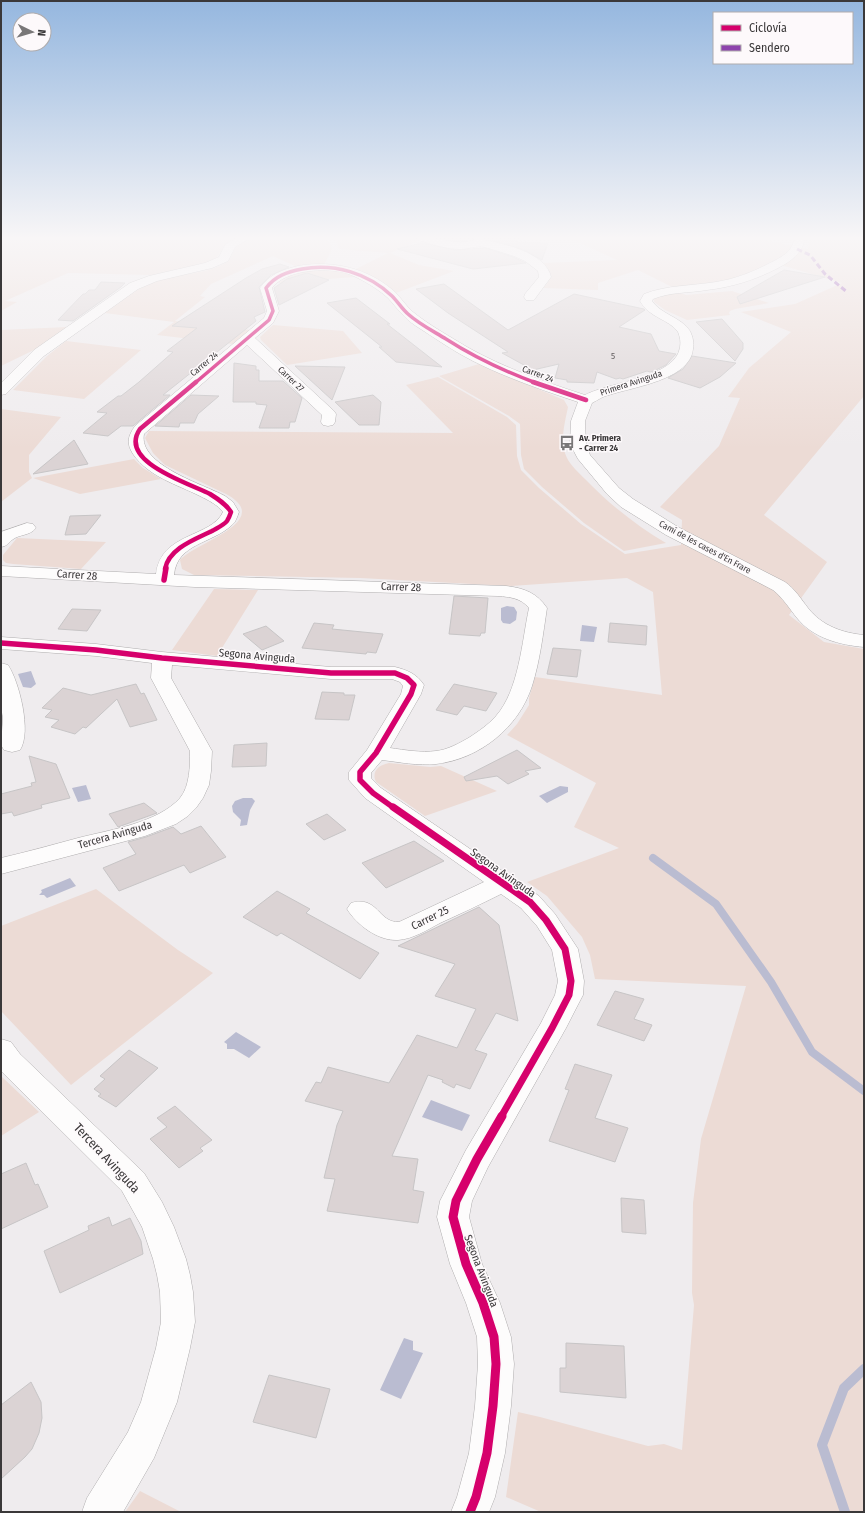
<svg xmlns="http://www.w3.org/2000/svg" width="865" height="1513" font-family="'Fira Sans Condensed',sans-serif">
  <rect width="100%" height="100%" fill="#efecee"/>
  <path fill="#ecdbd5" d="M 1,238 L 237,238 C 220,244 223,254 211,263 L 152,275 L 68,273 L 5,301 L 17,302 L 1,311 Z
    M 257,238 L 327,238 L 332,249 L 324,265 L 297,267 L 273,256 L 211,284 L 200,296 L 205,297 L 175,321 L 250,330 L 233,344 L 157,335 L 174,322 L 105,313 C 121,302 138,287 157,281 C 178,273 203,275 223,264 C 230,261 231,257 234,250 C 237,242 249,239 257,238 Z
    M 335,238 L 411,238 L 420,240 L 390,253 L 419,265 L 454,271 L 396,293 L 364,272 L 356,269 L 388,253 L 339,249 Z
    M 569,238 L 758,238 L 808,249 L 810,238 L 864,238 L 864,396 L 764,515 L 827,562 L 789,615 L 824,642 L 864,649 L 864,1512 L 541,1512 L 506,1497 L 518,1412 L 540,1417 L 648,1446 L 664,1444 L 682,1450 L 694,1305 L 692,1293 L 693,1203 L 701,1139 L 746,986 L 595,979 L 590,955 L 582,937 L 547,896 L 527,882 L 619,848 L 574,827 L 596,783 L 507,735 L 517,724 L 529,705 L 529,698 L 535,677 L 662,695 L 653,592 L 627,578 L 511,586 L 360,578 L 194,575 L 182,569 L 180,560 C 194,543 276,521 226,494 L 165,465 L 153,453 L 145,438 L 149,431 L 453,433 L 406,385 L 438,377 L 507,417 L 516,425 L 517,456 L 521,470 L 539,488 L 581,524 L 625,554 L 681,545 L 682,520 L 660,507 L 719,446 L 740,398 L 728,397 L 749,368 L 791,332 L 741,312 L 795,304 L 842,283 L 771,262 L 747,275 L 721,282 L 672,287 L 638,270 L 598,283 L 598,290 L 543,288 C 551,282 553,270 543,263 L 617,260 Z
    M 313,270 C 327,270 341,270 354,277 L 278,283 L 290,276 Z
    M 732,291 L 769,303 L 735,309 L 730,311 L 729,313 L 730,315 L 687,320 L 665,310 L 654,302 L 654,299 C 662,295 678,291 686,295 Z
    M 273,325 L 343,331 L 362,353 L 287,365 L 261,340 L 260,337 Z
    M 67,327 L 34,350 L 1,366 L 1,330 Z
    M 66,341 L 141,350 L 84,399 L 13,390 L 47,356 Z
    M 479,364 L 564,400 L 568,407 C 565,422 559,443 567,458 C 571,466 579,473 585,479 C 609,504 637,526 666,543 L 624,551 L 584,523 L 542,487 L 524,469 L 521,455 L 520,424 L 509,416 L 439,376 Z
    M 1,409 L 61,417 L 29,455 L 29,472 L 32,478 L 1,502 Z
    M 134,459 L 143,468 L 161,479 L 80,494 L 33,478 Z
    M 17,538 L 106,542 L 81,569 L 13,564 L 6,563 L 3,560 L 3,555 Z
    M 214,589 L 258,590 L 217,656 L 172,650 Z
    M 389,763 L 430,767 L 441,766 L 497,791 L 425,816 L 376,782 C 371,771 379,765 389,763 Z
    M 96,889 L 178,950 L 213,973 L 71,1085 L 1,1011 L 1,926 Z
    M 1,1076 L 39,1112 L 1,1136 Z
    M 140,1491 L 181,1512 L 125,1512 Z"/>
  <path fill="#babcd1" d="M 507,606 L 514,607 L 517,612 L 516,620 L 510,624 L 503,623 L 501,620 L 501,608 Z
    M 582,625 L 597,627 L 594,642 L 580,641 Z
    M 31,671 L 36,684 L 31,688 L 23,687 L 18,674 Z
    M 86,785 L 91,799 L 78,802 L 72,788 Z
    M 560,786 L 568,787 L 568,792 L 547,803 L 539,796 Z
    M 243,798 L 252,798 L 255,801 L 250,810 L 247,825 L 240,826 L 241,820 L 233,812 L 232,806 L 235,801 Z
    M 70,878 L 76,886 L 47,898 L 44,895 L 39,895 L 42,892 L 41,890 Z
    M 236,1032 L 261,1047 L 249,1058 L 234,1049 L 227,1049 L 227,1044 L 224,1042 Z
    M 431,1100 L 470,1115 L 462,1131 L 422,1117 Z
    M 404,1338 L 413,1341 L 413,1350 L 423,1353 L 401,1399 L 380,1390 Z"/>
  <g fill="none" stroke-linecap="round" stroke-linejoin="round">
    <path stroke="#babcd1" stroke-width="8" d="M 653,858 L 716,904 L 771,982 L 812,1052 L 864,1091"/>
    <path stroke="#babcd1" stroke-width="10" d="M 845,1512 L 822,1445 L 844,1388 L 864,1369"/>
  </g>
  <path fill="#dbd3d4" stroke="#c7c5c6" d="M 438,238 L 473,238 L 467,240 L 460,241 Z
    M 486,238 L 519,238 L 516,242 L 548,243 L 542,260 L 524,250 Z
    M 422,243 L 455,250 L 485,248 L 513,257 L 526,263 L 473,269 L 397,249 Z
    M 280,264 L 289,267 L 271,275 L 259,287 L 265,312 L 254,317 L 256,321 L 163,395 L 170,395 L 133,426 L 121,426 L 108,436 L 83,433 L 107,413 L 97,412 L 118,396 L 121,396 L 139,382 L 173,352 L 167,351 L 197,328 L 172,326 L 246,278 L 262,269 Z
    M 784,270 L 825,277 L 740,304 L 737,297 Z
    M 307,273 L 329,280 L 279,305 L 274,288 L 287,279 Z
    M 101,282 L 125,283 L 121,287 L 73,321 L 58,320 L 83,294 L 85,294 L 89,290 L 95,290 Z
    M 444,284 L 508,330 L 574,294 L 644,309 L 645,310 L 619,327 L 651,334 L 659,351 L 676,354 L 666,365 L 654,371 L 650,372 L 647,371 L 623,379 L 620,378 L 616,379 L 597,372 L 594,383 L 567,382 L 567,380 L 555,378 L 559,364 L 533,370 L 502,353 L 508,352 L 448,313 L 416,289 Z
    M 356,298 L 390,324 L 387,324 L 442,367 L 396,362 L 379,347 L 382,347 L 327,303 Z
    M 722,319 L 743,343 L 743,349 L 735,361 L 696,322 Z
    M 692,356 L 736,363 L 720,377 L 700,388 L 668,378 L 683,369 Z
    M 234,363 L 256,366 L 256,370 L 259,370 L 259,381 L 283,381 L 302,398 L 295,422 L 290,422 L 289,428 L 259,428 L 267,405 L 256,404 L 256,402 L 233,402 Z
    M 295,366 L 345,367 L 332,400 Z
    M 191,395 L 219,396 L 198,414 L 194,423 L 180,423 L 179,427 L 155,426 Z
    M 373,395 L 381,402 L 379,425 L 359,425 L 335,402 Z
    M 74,440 L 88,464 L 33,474 Z
    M 101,515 L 86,534 L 65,535 L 70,516 Z
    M 454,596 L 488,598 L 485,633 L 481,633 L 480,636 L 449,634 Z
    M 72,609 L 101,610 L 87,631 L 58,629 Z
    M 314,623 L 334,625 L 332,629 L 383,634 L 376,653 L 367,652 L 366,654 L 302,648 Z
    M 610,623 L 647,626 L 646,645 L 608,642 Z
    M 266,626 L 284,641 L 262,650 L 243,634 Z
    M 553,648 L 581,650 L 577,677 L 547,674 Z
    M 136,684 L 141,694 L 144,693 L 157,720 L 130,727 L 117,699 L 86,728 L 83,727 L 75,734 L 51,727 L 59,720 L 45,717 L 52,710 L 42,708 L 63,688 L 91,695 Z
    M 454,684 L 497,693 L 486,711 L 464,706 L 457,715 L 436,710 Z
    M 322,692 L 344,693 L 344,695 L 355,695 L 349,720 L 315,719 Z
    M 267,743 L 266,766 L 232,767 L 234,745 Z
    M 517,750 L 541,768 L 525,771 L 529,774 L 508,784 L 497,776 L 466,781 L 464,777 Z
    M 29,756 L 56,764 L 70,798 L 41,805 L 42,808 L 14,816 L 12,812 L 1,814 L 1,794 L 32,786 L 31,783 L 36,782 Z
    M 144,803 L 157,813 L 118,827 L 109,814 Z
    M 327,814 L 346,830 L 324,840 L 306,824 Z
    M 201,826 L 226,857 L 190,873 L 184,865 L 119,891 L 103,868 L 136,854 L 128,842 L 146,837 L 173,827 L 181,834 Z
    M 414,841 L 444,861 L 386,888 L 362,863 Z
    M 277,891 L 310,909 L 306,913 L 379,953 L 360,979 L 281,933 L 277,936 L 243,917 Z
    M 479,907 L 499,925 L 518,1021 L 496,1013 L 475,1050 L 487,1054 L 470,1089 L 456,1084 L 454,1088 L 442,1082 L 443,1080 L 428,1075 L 392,1156 L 418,1159 L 413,1190 L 424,1192 L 418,1223 L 327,1211 L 335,1179 L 324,1178 L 337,1125 L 343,1111 L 305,1101 L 316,1082 L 321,1083 L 328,1067 L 389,1083 L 417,1035 L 457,1048 L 476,1009 L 435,996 L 455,964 L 398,946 Z
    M 615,991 L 644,999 L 634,1019 L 652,1025 L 644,1041 L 597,1025 Z
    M 129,1050 L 158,1068 L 116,1107 L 98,1096 L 101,1094 L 94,1089 L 105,1079 L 100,1076 Z
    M 575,1064 L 612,1075 L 595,1118 L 628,1128 L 615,1162 L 549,1141 L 569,1090 L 565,1089 Z
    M 175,1106 L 212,1140 L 200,1148 L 203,1151 L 179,1168 L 150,1139 L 167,1127 L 157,1118 Z
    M 26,1163 L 35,1185 L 38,1184 L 48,1207 L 1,1229 L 1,1174 Z
    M 621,1198 L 644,1200 L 646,1234 L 622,1232 Z
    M 109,1217 L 112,1226 L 130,1218 L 141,1241 L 143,1254 L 60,1293 L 44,1251 L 89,1230 L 88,1226 Z
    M 566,1343 L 624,1346 L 626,1398 L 560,1392 L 560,1368 L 566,1368 Z
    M 269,1375 L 330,1389 L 316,1438 L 253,1422 Z
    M 31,1382 L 41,1402 L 42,1418 L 39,1433 L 32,1449 L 25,1457 L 1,1479 L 1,1405 Z"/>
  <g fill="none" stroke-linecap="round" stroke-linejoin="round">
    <defs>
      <path id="street" d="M 236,238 L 250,238 L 235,247 L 228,261 L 212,268 L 157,281 L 138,289 L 44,356 L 6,394 L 1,395 L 1,383 L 34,350 L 130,283 L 149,276 L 205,263 L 219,257 L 225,245 Z
        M 417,238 C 436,235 455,247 474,240 L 474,238 L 484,238 L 484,240 C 505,244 546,253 551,277 L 534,300 L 526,300 L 524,297 L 525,294 L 539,277 L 538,271 L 525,261 L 514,256 L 485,247 C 477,245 468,249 460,249 C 446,249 432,244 418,240 Z
        M 795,238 L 805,238 C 802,254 791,261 778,268 C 755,280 732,287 707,290 C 689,293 670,292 653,299 L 652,301 C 662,315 681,317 690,331 C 693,337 694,343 693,349 C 690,380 633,387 609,395 C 603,396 598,400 592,403 L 585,421 L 586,444 L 590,455 L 619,488 L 633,499 L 678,527 L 785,582 C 795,589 801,599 808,608 C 822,626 843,633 864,635 L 864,647 C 840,645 813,638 797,618 C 789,608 783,598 773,590 L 666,535 L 621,507 L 607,494 L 578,459 L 570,444 L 571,421 L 578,402 C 542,390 507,378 473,361 C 453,351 435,338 416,326 C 404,318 397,308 388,298 C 377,288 360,278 346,273 C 326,267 285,270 272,288 L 279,311 L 273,323 L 255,338 L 334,411 L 336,414 L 335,422 L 333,425 L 328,426 L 323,425 L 321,422 L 322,415 L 247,345 L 144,434 C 138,465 203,484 225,496 L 233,502 L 239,512 C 237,517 236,522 232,525 C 212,544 177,543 174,575 L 506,586 C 524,588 537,593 547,608 C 543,634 540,661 532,686 C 519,727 480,759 436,764 C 418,766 399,762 382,760 L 371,773 L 371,778 L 381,788 L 539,896 L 555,914 L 578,949 L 584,981 L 583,995 L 566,1028 L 488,1167 L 472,1201 L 469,1217 L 482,1264 L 500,1303 L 511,1337 L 514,1364 L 511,1406 L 505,1453 L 495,1497 L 489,1512 L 451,1512 L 457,1497 L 469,1453 L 475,1406 L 478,1364 L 477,1337 L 466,1303 L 450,1264 L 437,1217 L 440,1201 L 466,1150 L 541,1023 L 555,995 L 558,981 L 552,950 L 537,926 L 521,908 L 501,894 C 481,904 460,914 440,923 C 427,930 413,939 398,940 C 378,941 357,925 347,909 L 351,903 C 378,895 378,923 399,922 L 484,882 L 365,798 L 349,780 L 349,772 L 367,750 L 401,694 L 403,686 L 400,682 L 392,679 L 331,679 L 172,665 L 171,678 L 212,751 L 211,771 L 209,785 L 203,798 L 196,808 L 188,816 L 176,824 L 145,836 L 1,874 L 1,858 C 27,852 52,845 78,838 C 109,830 158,823 180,798 C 190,786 190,766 190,751 L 151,678 L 152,663 L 96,656 L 1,649 L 1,637 L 96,644 L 162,652 L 331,667 L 395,667 C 407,670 417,674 424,685 L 421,694 L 390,748 C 405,750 421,753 436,751 C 447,750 460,743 470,737 C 479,731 488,725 496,716 C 519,690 522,641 529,608 C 521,598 510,597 498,596 L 195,587 L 1,576 L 1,566 L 156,574 C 161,532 211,538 223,512 C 218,505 208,500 200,496 C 176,484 149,477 133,454 C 126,443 128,436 135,426 L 264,318 L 267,311 L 260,288 C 270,274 282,270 298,266 C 333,260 368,268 395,292 C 401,298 406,306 413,312 C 429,325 449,336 467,347 C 504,368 545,382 585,395 C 609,382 676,378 680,347 C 681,342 680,337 678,332 C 669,319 649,318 640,301 L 644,294 C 667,285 692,286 716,282 C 735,279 753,272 770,263 C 782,257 792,252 795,238 Z
        M 27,523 L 33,524 L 36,528 C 30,536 19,534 12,540 C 7,544 7,546 1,547 L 1,532 Z
        M 1,663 L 8,665 C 19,681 32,732 20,750 L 12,752 L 4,750 L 1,745 L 3,718 L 1,707 Z
        M 1,1039 L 11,1042 L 20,1054 L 144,1173 L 162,1202 L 174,1227 L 186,1259 L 190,1275 L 193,1292 L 195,1322 L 190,1348 L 177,1402 L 154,1458 L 123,1512 L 82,1512 L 87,1498 L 128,1432 L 141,1402 L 156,1348 L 161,1322 L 160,1292 L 157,1275 L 153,1259 L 142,1227 L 122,1191 L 1,1071 Z"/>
    </defs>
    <use href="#street" stroke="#b0aeaf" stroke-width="1"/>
    <use href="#street" fill="#fdfcfc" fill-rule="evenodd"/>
    <path stroke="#8e44ad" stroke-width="3" stroke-dasharray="5.5 3" stroke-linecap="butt" d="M 797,249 L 810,255 L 825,274 L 847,292"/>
    <defs>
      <path id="cycleway-far4" d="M 195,383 L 269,320 L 273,311 L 266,288 C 275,276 287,272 302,269 C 334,263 368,273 392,296 C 398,302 402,309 408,314 C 419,324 433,331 446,339 C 474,357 504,371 536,383"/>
      <path id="cycleway-far3" d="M 533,382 L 586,400
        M 165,569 C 169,548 196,539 212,531 C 217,528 224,525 227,521 C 229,518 230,515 231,512 C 226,504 218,499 210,494 C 191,484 117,462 140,429 L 196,382"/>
      <path id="cycleway-far2" d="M 164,580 L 166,568
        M 1,643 L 96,650 L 162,658 L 331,673 L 395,673 L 407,678 L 414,685 L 411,694 L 376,753 L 360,772 L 360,780 L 373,793 L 394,808"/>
      <path id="cycleway-far1" d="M 393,807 L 530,902 L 546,920 L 565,949 L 571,981 L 569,995 L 552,1028 L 501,1117"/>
      <path id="cycleway" d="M 470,1512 L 476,1497 L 487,1453 L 493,1406 L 496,1364 L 494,1337 L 483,1303 L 466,1264 L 453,1217 L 456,1201 L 477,1159 L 502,1116"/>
    </defs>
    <use href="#cycleway-far4" stroke="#fdf9fb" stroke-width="5"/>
    <use href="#cycleway-far3" stroke="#fdf9fb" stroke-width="6"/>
    <use href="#cycleway-far2" stroke="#fdf9fb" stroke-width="8"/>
    <use href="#cycleway-far1" stroke="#fdf9fb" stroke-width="10"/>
    <use href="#cycleway" stroke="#fdf9fb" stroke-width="12"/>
    <use href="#cycleway-far4" stroke="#d6006c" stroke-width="3.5"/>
    <use href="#cycleway-far3" stroke="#d6006c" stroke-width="4.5"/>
    <use href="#cycleway-far2" stroke="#d6006c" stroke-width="5.5"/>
    <use href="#cycleway-far1" stroke="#d6006c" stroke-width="7"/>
    <use href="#cycleway" stroke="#d6006c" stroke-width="9"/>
  </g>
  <linearGradient id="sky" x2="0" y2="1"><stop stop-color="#95b7df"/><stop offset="0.53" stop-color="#f8f6f7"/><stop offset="1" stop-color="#f8f6f7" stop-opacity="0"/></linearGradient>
  <rect width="865" height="449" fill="url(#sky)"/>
  <defs>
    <symbol id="bus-bare" viewBox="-9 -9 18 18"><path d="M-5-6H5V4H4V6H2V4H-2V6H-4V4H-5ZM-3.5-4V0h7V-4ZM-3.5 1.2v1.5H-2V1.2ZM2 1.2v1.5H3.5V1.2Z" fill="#797778" stroke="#fdf9fb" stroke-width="2.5" paint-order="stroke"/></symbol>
  </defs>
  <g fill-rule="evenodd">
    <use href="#bus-bare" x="556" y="432" width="22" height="22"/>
  </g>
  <g text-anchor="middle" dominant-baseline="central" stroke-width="3" stroke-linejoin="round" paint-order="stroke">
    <g font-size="9" fill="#646061">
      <text x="613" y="356">5</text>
    </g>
    <g font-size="9" fill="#3a3839" stroke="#fdf9fb">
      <text transform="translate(204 364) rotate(-40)">Carrer 24</text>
      <text transform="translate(538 374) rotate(20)">Carrer 24</text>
      <text transform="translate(291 379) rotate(43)">Carrer 27</text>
      <text transform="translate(631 383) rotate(-18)">Primera Avinguda</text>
      <text transform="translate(705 547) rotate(28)">Camí de les cases d'En Frare</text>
    </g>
    <g font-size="9" font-weight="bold" fill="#3a3839" stroke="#fdf9fb" text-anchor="start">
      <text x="579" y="438">Av. Primera<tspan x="579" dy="10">- Carrer 24</tspan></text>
    </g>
    <g font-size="11" fill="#3a3839" stroke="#fdf9fb">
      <text transform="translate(77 575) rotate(4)">Carrer 28</text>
      <text transform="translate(401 587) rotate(2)">Carrer 28</text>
      <text transform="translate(257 656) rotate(5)">Segona Avinguda</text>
      <text transform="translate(115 835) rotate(-16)">Tercera Avinguda</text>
      <text transform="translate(503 873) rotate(35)">Segona Avinguda</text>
      <text transform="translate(430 918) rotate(-26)">Carrer 25</text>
      <text transform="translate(481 1271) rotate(69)">Segona Avinguda</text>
    </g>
    <g font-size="13" fill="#3a3839" stroke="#fdf9fb">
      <text transform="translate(107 1158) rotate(47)">Tercera Avinguda</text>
    </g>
  </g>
  <rect width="865" height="1513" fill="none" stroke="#3a3839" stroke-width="4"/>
  <rect x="713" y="12" width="140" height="52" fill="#fdf9fb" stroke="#afacad"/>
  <rect x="721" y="25" width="20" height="6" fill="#d6006c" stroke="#afacad"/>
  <text x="749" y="32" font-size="12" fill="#3a3839">Ciclovía</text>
  <rect x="721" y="45" width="20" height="6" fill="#8e44ad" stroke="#afacad"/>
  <text x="749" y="52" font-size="12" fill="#3a3839">Sendero</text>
  <g transform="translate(32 32) rotate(95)"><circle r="19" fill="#fdf9fb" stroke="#afacad"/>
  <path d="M0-3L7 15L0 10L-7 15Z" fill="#797778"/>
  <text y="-6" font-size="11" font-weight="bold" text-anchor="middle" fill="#3a3839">N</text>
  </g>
</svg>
